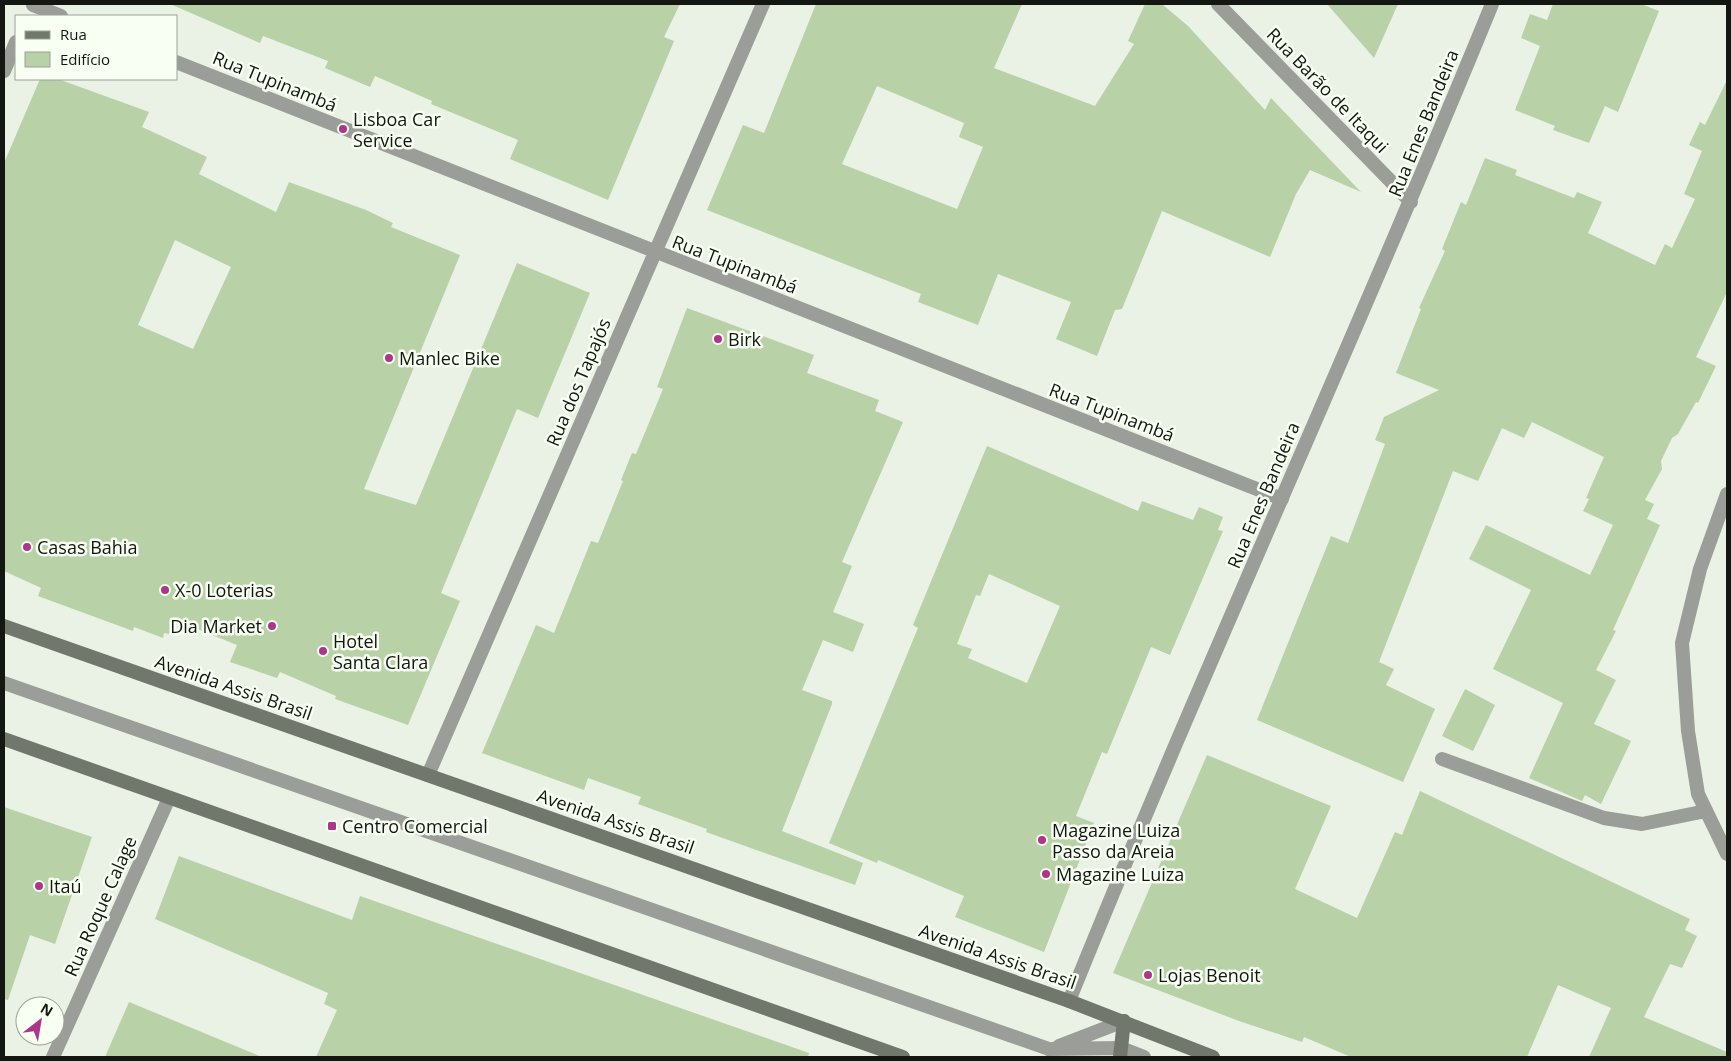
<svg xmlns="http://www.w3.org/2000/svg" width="1731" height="1061" font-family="'Open Sans',sans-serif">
  <rect width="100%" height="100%" fill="#e9f2e4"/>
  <path fill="#b8d1a7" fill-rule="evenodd" d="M 170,4 L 680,4 L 664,37 L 674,41 L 608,200 L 510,159 L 518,140 L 431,104 L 432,101 L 375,76 L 370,87 L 325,68 L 328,61 L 263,36 L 260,43 Z
    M 816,4 L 1022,4 L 994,68 L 1095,106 L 1134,44 L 1128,41 L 1145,4 L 1162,4 L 1188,26 L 1265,110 L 1271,98 L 1361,192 L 1310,170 L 1296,194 L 1270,257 L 1162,211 L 1122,309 L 1115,310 L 1097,356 L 1056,339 L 1071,302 L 998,274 L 978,325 L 918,302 L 921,294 L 707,210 L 743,125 L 764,133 ZM 877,86 L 964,123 L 959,137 L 983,147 L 957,209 L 842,164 Z
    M 1327,4 L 1398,4 L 1374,58 Z
    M 1553,4 L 1641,4 L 1659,11 L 1618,112 L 1605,106 L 1589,143 L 1553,130 L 1555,126 L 1515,110 L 1540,46 L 1521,38 L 1530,14 L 1547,20 Z
    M 40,79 L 58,79 L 149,112 L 142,127 L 207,157 L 199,174 L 276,212 L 289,182 L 366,210 L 393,223 L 391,227 L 460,255 L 364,489 L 416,505 L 517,263 L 590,293 L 538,418 L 517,409 L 441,593 L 460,601 L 408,725 L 335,699 L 336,696 L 280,672 L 277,678 L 230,662 L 237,645 L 175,620 L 169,634 L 164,633 L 163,638 L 134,627 L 133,631 L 38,596 L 41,588 L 4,571 L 4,163 ZM 175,240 L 231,267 L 193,349 L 138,325 Z
    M 1727,80 L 1727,292 L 1696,357 L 1716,366 L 1698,403 L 1696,402 L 1678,434 L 1672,438 L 1661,461 L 1662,469 L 1645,500 L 1654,504 L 1647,519 L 1660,525 L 1613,630 L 1616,631 L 1596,670 L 1616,680 L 1594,724 L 1631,741 L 1601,804 L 1585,795 L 1582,801 L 1529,778 L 1563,703 L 1493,669 L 1531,590 L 1469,559 L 1486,525 L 1590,575 L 1613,525 L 1583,511 L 1589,499 L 1586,498 L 1604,457 L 1532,422 L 1524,438 L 1502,428 L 1478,481 L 1453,471 L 1379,662 L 1394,669 L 1386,685 L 1435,709 L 1403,782 L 1257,720 L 1331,536 L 1348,543 L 1385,444 L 1375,440 L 1384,417 L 1439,390 L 1396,373 L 1421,309 L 1419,308 L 1445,251 L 1442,249 L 1461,202 L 1466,205 L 1485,158 L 1517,170 L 1515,175 L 1574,198 L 1577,192 L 1602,202 L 1588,233 L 1655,265 L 1665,244 L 1672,248 L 1695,199 L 1684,194 L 1702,151 L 1689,145 L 1700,122 L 1705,125 Z
    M 687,308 L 814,355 L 807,373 L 879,400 L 875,411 L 903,422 L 842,562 L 852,566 L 833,612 L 864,624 L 853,652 L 823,640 L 802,690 L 832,701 L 832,704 L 782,831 L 863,863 L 855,885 L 706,832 L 707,829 L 638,804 L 641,797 L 588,778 L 584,790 L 482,753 L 536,625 L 554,633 L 591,541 L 598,543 L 623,481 L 621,480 L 632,453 L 636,454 L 663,389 L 657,387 Z
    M 987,446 L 1138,511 L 1142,501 L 1193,520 L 1199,507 L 1223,517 L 1218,530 L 1223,531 L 1170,655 L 1151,647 L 1107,754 L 1102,752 L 1076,816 L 1094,823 L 1044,952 L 955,917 L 964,896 L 878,860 L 877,863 L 829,843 L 918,628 L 913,625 ZM 989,574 L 1060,606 L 1027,683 L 968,658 L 972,649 L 957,644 L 976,595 L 980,596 Z
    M 1465,689 L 1495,705 L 1473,751 L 1442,736 Z
    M 1207,755 L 1331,806 L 1295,889 L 1357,918 L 1395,832 L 1402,835 L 1420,791 L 1690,919 L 1685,930 L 1697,936 L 1682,968 L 1670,964 L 1644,1017 L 1727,1052 L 1727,1057 L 1589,1057 L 1611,1008 L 1558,985 L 1527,1057 L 1351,1057 L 1304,1037 L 1302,1042 L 1239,1021 L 1113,973 Z
    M 4,807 L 92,837 L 55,944 L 30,935 L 8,1000 L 4,999 Z
    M 179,856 L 352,920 L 360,896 L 809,1053 L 808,1057 L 316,1057 L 337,1010 L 324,1004 L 328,993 L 155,919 Z
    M 129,1002 L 262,1057 L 105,1057 Z"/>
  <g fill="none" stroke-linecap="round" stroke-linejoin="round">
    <path stroke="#9a9d98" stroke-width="14" d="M 4,683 L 1049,1049 L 1060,1057
      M 1442,759 L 1604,818 L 1642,824 L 1706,811
      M 1059,1046 L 1124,1021
      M 1049,1049 L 1121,1048 L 1144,1057"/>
    <path stroke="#9a9d98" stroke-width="14" d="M 33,5 L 61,16
      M 176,62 L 1282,499
      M 4,71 L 16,42
      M 428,775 L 763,4
      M 53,1057 L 169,798"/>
    <path stroke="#9a9d98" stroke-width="14" d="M 1218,4 L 1411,202
      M 1727,494 L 1700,569 L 1682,643 L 1688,731 L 1698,794 L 1727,854
      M 1069,1001 C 1204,666 1356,338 1492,4"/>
    <path stroke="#72776e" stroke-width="14" d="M 4,626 L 1069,1001 L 1213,1057
      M 4,739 L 903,1057
      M 1120,1057 L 1124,1021"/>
  </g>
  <g fill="#ae3589" stroke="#f8fff3" stroke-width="2">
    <circle cx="343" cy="129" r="5"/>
    <circle cx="718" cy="339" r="5"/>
    <circle cx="389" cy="358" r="5"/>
    <circle cx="27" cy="547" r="5"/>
    <circle cx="165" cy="590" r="5"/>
    <circle cx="272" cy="626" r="5"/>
    <circle cx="323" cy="651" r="5"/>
    <rect x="327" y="821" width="10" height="10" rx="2.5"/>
    <circle cx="1042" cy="840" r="5"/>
    <circle cx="1046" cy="874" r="5"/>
    <circle cx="39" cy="886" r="5"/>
    <circle cx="1148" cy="975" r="5"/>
  </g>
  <g text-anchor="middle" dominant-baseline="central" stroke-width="5" stroke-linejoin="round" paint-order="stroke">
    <g font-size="18" fill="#131611" stroke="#f8fff3">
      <text transform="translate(275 81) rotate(22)">Rua Tupinambá</text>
      <text transform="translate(1328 90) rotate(46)">Rua Barão de Itaqui</text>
      <text transform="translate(1423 123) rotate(-68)">Rua Enes Bandeira</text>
      <text transform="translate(735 264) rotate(21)">Rua Tupinambá</text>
      <text transform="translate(578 382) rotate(-67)">Rua dos Tapajós</text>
      <text transform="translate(1112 412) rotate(21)">Rua Tupinambá</text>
      <text transform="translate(1263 495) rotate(-67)">Rua Enes Bandeira</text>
      <text transform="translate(234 687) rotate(19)">Avenida Assis Brasil</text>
      <text transform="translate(616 821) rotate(19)">Avenida Assis Brasil</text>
      <text transform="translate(100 906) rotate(-66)">Rua Roque Calage</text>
      <text transform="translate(998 956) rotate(19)">Avenida Assis Brasil</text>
    </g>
    <g font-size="18" fill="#131611" stroke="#f8fff3" text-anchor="start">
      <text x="353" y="119">Lisboa Car<tspan x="353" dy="21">Service</tspan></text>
      <text x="728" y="339">Birk</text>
      <text x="399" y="358">Manlec Bike</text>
      <text x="37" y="547">Casas Bahia</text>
      <text x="175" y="590">X-0 Loterias</text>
      <text x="262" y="626" text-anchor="end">Dia Market</text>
      <text x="333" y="641">Hotel<tspan x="333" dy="21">Santa Clara</tspan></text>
      <text x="342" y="826">Centro Comercial</text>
      <text x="1052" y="830">Magazine Luiza<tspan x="1052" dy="21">Passo da Areia</tspan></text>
      <text x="1056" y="874">Magazine Luiza</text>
      <text x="49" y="886">Itaú</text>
      <text x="1158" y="975">Lojas Benoit</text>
    </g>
  </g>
  <rect width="1731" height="1061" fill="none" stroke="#131611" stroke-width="10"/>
  <rect x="15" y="15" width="162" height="65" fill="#f8fff3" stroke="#9ca299"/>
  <rect x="25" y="31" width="25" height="8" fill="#72776e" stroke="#9ca299"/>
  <text x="60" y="40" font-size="15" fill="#131611">Rua</text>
  <rect x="25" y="52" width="25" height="15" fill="#b8d1a7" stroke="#9ca299"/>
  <text x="60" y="65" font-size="15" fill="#131611">Edifício</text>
  <g transform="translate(40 1021) rotate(31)"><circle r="24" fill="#f8fff3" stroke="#9ca299"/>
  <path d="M0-4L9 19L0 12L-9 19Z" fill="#ae3589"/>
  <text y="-8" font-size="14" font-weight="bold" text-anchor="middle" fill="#131611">N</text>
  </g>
</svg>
